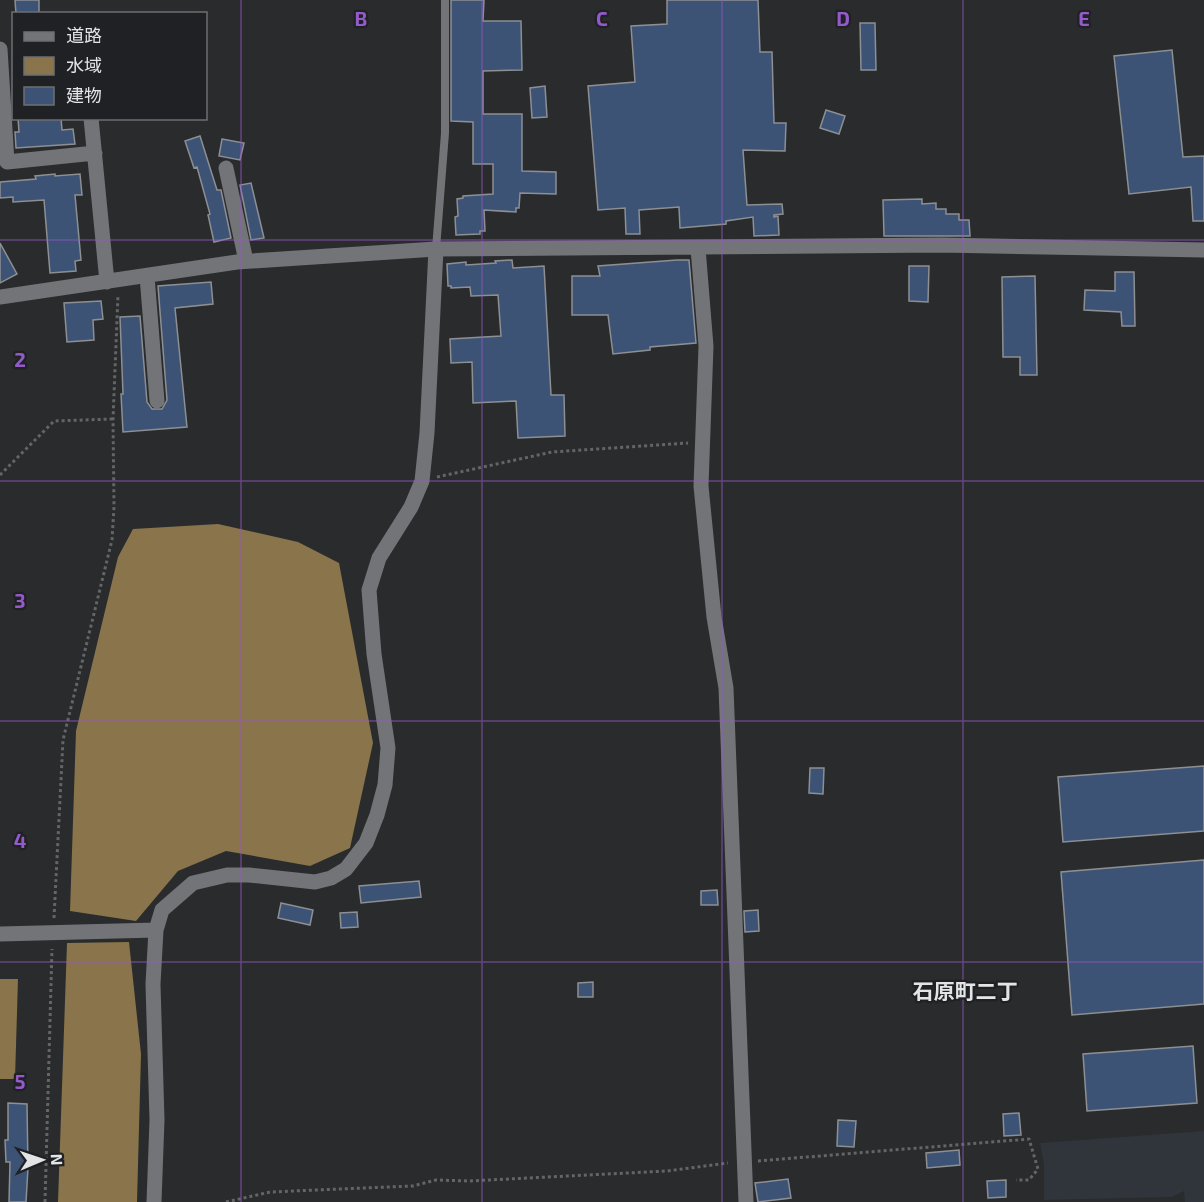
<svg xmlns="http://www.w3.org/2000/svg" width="1204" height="1202" font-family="'Exo 2','Noto Sans JP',sans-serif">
  <rect width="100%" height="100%" fill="#292b2d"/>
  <path fill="#30353b" d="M 1204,1131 L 1204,1202 L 1185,1202 L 1184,1191 L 1172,1197 L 1044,1200 L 1044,1164 L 1040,1143 Z"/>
  <path fill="#89744b" d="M 218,524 L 298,542 L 339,563 L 373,743 L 350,848 L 310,866 L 226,851 L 178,871 L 136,921 L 70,911 L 76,731 L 118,557 L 133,529 Z
    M 129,942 L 141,1054 L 137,1202 L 58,1202 L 67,943 Z
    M 0,979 L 18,979 L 15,1079 L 0,1079 Z"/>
  <path fill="#3d5375" stroke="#8d8f92" stroke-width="1.5" d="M 15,0 L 39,0 L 39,14 L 16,14 Z
    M 451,0 L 484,0 L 483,21 L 521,21 L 522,70 L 483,71 L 483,114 L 522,114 L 522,171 L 556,172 L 556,194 L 520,193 L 519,208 L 516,208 L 516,212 L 484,210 L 485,231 L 480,231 L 480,234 L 456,235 L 455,217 L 458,216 L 457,199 L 463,198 L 463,196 L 493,194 L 493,164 L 473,164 L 473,122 L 451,121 Z
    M 667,0 L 758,0 L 760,52 L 772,52 L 774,123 L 786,123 L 785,151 L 743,150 L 747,205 L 782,204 L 783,214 L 774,215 L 774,217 L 778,216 L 779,235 L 754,236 L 753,217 L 726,221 L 726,224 L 680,228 L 679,207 L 639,210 L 640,234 L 626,234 L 625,208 L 598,210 L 588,86 L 635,82 L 631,26 L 667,24 Z
    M 860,23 L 875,23 L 876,70 L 861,70 Z
    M 1172,50 L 1183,157 L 1204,156 L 1204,221 L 1193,221 L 1191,187 L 1129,194 L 1114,56 Z
    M 545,86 L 547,117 L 532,118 L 530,88 Z
    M 826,110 L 845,116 L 839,134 L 820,128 Z
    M 18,118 L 61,118 L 62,130 L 73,129 L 75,144 L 16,148 L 15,132 L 19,132 Z
    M 200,136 L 217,190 L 221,190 L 231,238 L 214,242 L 208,215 L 210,214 L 197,167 L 194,168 L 185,141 Z
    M 222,139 L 244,143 L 240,160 L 219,156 Z
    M 55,174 L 55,176 L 80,174 L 82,195 L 75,195 L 81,260 L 75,261 L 76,271 L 50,273 L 44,200 L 13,202 L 13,197 L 0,198 L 0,182 L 36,179 L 35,176 Z
    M 251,183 L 264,238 L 251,240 L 240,185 Z
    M 922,199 L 922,204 L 936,203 L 936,209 L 946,209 L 946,214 L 959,214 L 959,220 L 969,220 L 970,236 L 884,236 L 883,200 Z
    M 0,243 L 17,274 L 0,283 Z
    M 512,260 L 513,268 L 544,266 L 551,395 L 564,395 L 565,436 L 518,438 L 516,401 L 473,403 L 472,362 L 451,363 L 450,339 L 501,336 L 498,295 L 471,296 L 470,287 L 451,288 L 451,286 L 448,286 L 447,264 L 466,262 L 466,265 L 496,263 L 495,261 Z
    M 677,260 L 689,260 L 696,343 L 650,347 L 650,350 L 613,354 L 608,315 L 572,315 L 572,276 L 600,276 L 598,266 Z
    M 909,266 L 929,266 L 928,302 L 909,301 Z
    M 1115,272 L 1134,272 L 1135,326 L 1122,326 L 1121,312 L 1084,310 L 1085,290 L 1115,291 Z
    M 1035,276 L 1037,375 L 1020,375 L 1020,357 L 1003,357 L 1002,277 Z
    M 211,282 L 213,304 L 175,308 L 187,427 L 123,432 L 121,394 L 123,394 L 120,317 L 140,316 L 147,402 L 152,409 L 162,409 L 167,400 L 158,286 Z
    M 101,301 L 103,319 L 93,320 L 94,340 L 67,342 L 64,303 Z
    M 1204,766 L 1204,831 L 1063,842 L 1058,777 Z
    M 810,768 L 824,768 L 823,794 L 809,793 Z
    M 1204,860 L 1204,1004 L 1072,1015 L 1061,872 Z
    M 419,881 L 421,897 L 361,903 L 359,886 Z
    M 717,890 L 718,905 L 701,905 L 701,891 Z
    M 281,903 L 313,910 L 310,925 L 278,918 Z
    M 758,910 L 759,931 L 745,932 L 744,911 Z
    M 357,912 L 358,927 L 341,928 L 340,913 Z
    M 593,982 L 593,997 L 578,997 L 578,983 Z
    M 1193,1046 L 1197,1103 L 1087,1111 L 1083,1054 Z
    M 8,1103 L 27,1104 L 28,1168 L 26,1202 L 9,1202 L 10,1162 L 6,1162 L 5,1140 L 8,1140 Z
    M 1019,1113 L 1021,1135 L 1004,1136 L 1003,1114 Z
    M 838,1120 L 856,1121 L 854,1147 L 837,1146 Z
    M 959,1150 L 960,1165 L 927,1168 L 926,1153 Z
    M 788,1179 L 791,1198 L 758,1202 L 755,1183 Z
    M 1006,1180 L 1006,1197 L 988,1198 L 987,1181 Z"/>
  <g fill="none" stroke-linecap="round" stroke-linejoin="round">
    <path stroke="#636567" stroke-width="3" stroke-dasharray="3 3" stroke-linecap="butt" d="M 0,475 L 54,421 L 113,419
      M 437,477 L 552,452 L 688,443
      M 54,918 L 63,740 L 112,540 L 114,507 L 113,419 L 118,295
      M 758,1161 L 1029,1139 L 1038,1169 L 1029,1180 L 1016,1180
      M 45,1202 L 52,949
      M 226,1202 L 270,1192 L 413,1186 L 436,1180 L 469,1181 L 667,1171 L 728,1163"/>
    <path stroke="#727477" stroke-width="8" d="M 436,249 L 445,133 L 445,0"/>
    <path stroke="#727477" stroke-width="15" d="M 0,49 L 7,162 L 95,153
      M 91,118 L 107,282
      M 226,168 L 246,261
      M 698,248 L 706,346 L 701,486 L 714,617 L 726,688 L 746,1202
      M 147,276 L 157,401
      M 0,297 L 237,262 L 436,249 L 941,245 L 1204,250"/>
    <path stroke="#727477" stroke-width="15" d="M 0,934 L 156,930
      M 154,1202 L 157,1120 L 153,984 L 156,930 L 162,910 L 193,883 L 227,875 L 249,875 L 315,882 L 331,878 L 346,869 L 366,843 L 377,815 L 385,785 L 388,748 L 374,654 L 369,590 L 379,558 L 411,507 L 422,481 L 427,433 L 436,249"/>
  </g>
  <path fill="none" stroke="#955ac9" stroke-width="1.5" stroke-opacity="0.55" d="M 241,0 L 241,1202M 482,0 L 482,1202M 722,0 L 722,1202M 963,0 L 963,1202M 0,240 L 1204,240M 0,481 L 1204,481M 0,721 L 1204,721M 0,962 L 1204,962"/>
  <g text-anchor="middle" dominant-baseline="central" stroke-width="4.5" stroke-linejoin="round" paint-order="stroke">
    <g font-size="21" font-weight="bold" fill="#e3e4e6" stroke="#1f2124">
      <text x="965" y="990">石原町二丁</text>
    </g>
  </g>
  <g font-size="20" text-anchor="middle" font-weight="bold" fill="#955ac9" stroke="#1f2124" stroke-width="4.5" stroke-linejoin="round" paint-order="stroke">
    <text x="361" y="26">B</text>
    <text x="602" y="26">C</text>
    <text x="843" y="26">D</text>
    <text x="1084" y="26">E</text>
    <text x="20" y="367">2</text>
    <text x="20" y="608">3</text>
    <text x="20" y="848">4</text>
    <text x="20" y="1089">5</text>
  </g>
  <rect x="12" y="12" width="195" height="108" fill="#1f2124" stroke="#6d6f72" stroke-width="1.5"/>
  <rect x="24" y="32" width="30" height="9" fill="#727477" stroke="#6d6f72" stroke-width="1.5"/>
  <text x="66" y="42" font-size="18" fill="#e3e4e6">道路</text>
  <rect x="24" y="57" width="30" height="18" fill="#89744b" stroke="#6d6f72" stroke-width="1.5"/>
  <text x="66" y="72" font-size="18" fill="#e3e4e6">水域</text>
  <rect x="24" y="87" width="30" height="18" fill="#3d5375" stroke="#6d6f72" stroke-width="1.5"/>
  <text x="66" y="102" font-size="18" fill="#e3e4e6">建物</text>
  <g transform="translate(42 1160) rotate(88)" stroke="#1f2124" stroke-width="4.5" paint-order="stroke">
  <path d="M0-4.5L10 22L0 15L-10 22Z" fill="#e3e4e6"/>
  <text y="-9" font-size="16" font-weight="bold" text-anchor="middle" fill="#e3e4e6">N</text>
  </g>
</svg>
